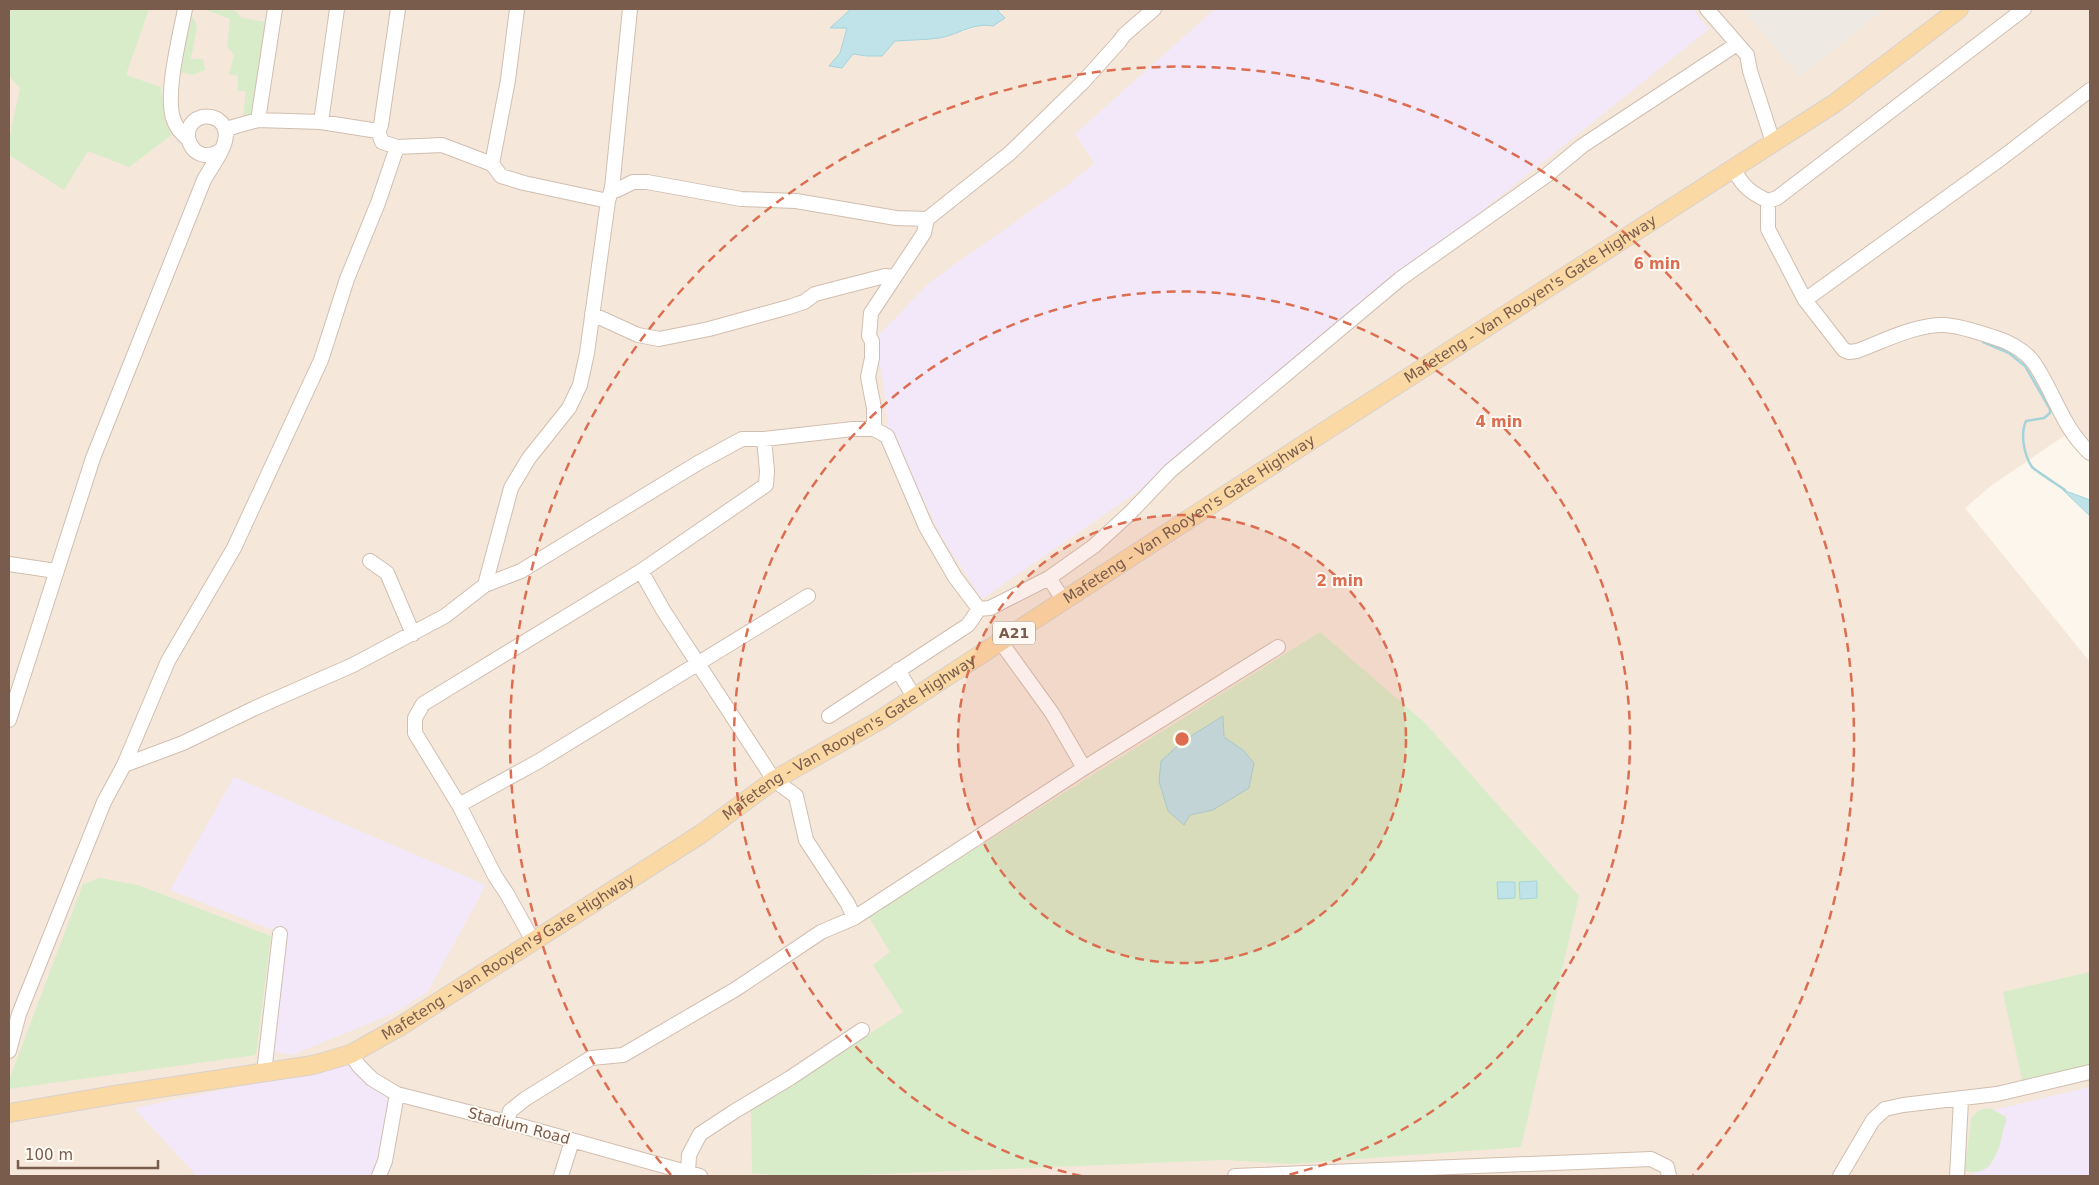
<svg xmlns="http://www.w3.org/2000/svg" width="2099" height="1185" font-family="'DejaVu Sans',sans-serif">
  <rect width="100%" height="100%" fill="#fdf6ec"/>
  <path fill="#f5e8da" d="M 9,9 L 820,9 L 822,11 L 825,9 L 851,9 L 831,28 L 847,27 L 840,53 L 830,66 L 853,54 L 867,56 L 882,56 L 895,41 L 915,40 L 962,32 L 1005,18 L 997,11 L 1000,9 L 2090,9 L 2090,459 L 2064,436 L 1992,485 L 1965,508 L 2090,662 L 2090,1176 L 9,1176 Z"/>
  <path fill="#efe9e4" d="M 1742,9 L 1884,9 L 1800,77 Z"/>
  <path fill="#f3e8fa" d="M 1215,9 L 1693,9 L 1709,29 L 1227,415 L 1144,487 L 982,599 L 942,538 L 888,427 L 883,382 L 875,339 L 930,282 L 1069,184 L 1095,163 L 1075,134 Z
    M 234,777 L 486,885 L 428,991 L 394,1013 L 292,1055 L 271,1051 L 283,934 L 170,890 Z
    M 348,1064 L 391,1101 L 379,1164 L 373,1176 L 197,1176 L 134,1108 Z
    M 2090,1087 L 2090,1176 L 1974,1176 L 1977,1114 Z"/>
  <path fill="#d8ecc9" d="M 9,9 L 149,9 L 126,75 L 161,87 L 165,122 L 173,134 L 129,167 L 88,151 L 64,190 L 9,155 L 9,140 L 20,88 L 9,76 Z
    M 204,9 L 233,9 L 242,18 L 266,22 L 254,113 L 243,116 L 246,91 L 238,91 L 238,76 L 229,74 L 234,55 L 227,46 L 230,19 Z
    M 191,17 L 194,18 L 197,27 L 191,59 L 203,59 L 205,70 L 193,75 L 179,72 Z
    M 1320,632 L 1425,723 L 1579,896 L 1521,1147 L 1291,1164 L 1224,1160 L 831,1176 L 779,1176 L 752,1173 L 751,1110 L 903,1012 L 873,965 L 890,952 L 868,916 Z
    M 100,878 L 138,885 L 271,936 L 256,1055 L 9,1089 L 9,1080 L 83,884 Z
    M 2090,972 L 2090,1065 L 2022,1080 L 2003,992 Z
    M 1990,1108 L 2006,1117 C 2007,1123 2004,1125 2003,1132 C 2000,1145 1994,1171 1976,1172 C 1973,1173 1968,1171 1965,1170 L 1971,1119 C 1976,1111 1981,1109 1990,1108 Z"/>
  <path fill="#bfe3e8" stroke="#a5d3da" d="M 851,9 L 1000,9 L 998,11 L 1005,18 L 993,26 C 975,22 957,35 939,38 C 925,40 909,40 895,41 L 882,56 L 867,56 L 853,54 L 842,68 L 829,66 L 840,53 L 847,28 L 830,28 Z
    M 2063,490 L 2090,500 L 2090,516 Z
    M 1223,716 L 1224,737 L 1243,750 L 1254,763 L 1249,788 L 1213,810 L 1190,815 L 1184,825 L 1168,811 L 1159,781 L 1161,761 L 1183,741 Z
    M 1537,881 L 1537,898 L 1520,899 L 1519,882 Z
    M 1497,882 L 1515,882 L 1515,898 L 1498,899 Z"/>
  <g fill="none" stroke-linecap="round" stroke-linejoin="round">
    <path stroke="#a5d3da" stroke-width="2.5" d="M 1983,342 L 2009,353 L 2025,366 L 2050,409 L 2050,413 L 2044,418 L 2026,421 C 2020,434 2024,455 2032,467 C 2036,471 2058,485 2065,490"/>
    <defs>
      <path id="minor" d="M 185,9 C 180,36 164,96 174,121 C 177,129 182,134 188,139
        M 398,9 L 381,125 L 378,131 L 382,142 L 397,147 L 442,145 L 492,164 L 501,176 L 524,183 L 608,201
        M 1707,9 L 1747,55 L 1750,71 L 1771,136 L 1774,141
        M 258,120 L 275,9
        M 321,122 L 337,9
        M 226,129 L 258,120 L 321,122 L 378,131
        M 492,164 L 508,80 L 517,9
        M 1734,169 C 1742,186 1751,193 1768,201 L 1777,198 L 2024,9
        M 612,188 L 617,190 L 633,182 L 647,182 L 741,199 L 796,201 L 896,218 L 927,219 L 1010,153 L 1083,82 L 1119,42 L 1124,35 L 1154,9
        M 1768,201 L 1768,229 L 1805,300 L 1844,350 L 1849,352 L 1857,351 C 1884,341 1916,324 1945,325 C 1960,326 1978,332 1993,337 C 2007,341 2025,350 2034,363 C 2054,392 2063,429 2090,453
        M 1805,300 L 2003,157 L 2090,90
        M 592,314 L 638,335 L 659,339 L 709,329 L 789,307 L 804,302 L 815,294 L 873,279 L 885,276 L 894,277
        M 874,429 L 874,408 L 868,377 L 872,358 L 872,341 L 869,336 L 871,313 L 924,233 L 927,219
        M 370,561 L 387,573 L 413,634
        M 9,564 L 56,571
        M 641,571 L 663,610 L 774,780 L 796,796 L 806,840 L 848,904 L 854,918
        M 485,585 L 511,488 L 529,458 L 569,408 L 580,385 L 587,353 L 608,201 L 612,188 L 630,9
        M 1064,601 L 1049,578 L 1094,546 L 1130,513 L 1170,471 L 1400,279 L 1547,175 L 1582,146 L 1737,44
        M 1000,641 L 1052,713 L 1084,768
        M 898,670 L 914,697
        M 829,716 L 968,625 L 979,609
        M 9,720 L 93,458 L 204,180 C 212,164 240,134 217,119 C 213,117 207,116 202,117 C 174,125 192,170 221,150
        M 124,765 L 183,743 L 255,708 L 353,665 L 445,616 L 485,585 L 521,571 L 698,463 L 742,439 L 764,439 L 853,429 L 874,429 L 887,436 L 926,527 L 955,577 L 979,609 L 990,608 L 1049,578
        M 459,805 L 539,761 L 808,596
        M 533,941 L 507,894 L 495,876 L 459,805 L 415,733 L 415,718 L 423,704 L 641,571 L 766,485 L 767,471 L 764,439
        M 9,1051 L 19,1014 L 104,802 L 124,765 L 168,661 L 234,548 L 321,360 L 347,279 L 378,203 L 397,147
        M 351,1054 L 359,1066 L 372,1079 L 397,1094 L 507,1122 L 700,1176
        M 266,1073 L 265,1064 L 280,934
        M 507,1122 L 510,1111 L 525,1099 L 591,1058 L 623,1055 L 736,989 L 821,932 L 854,918 L 1084,768 L 1278,647
        M 688,1173 L 689,1155 L 700,1134 L 735,1111 L 790,1078 L 862,1030
        M 379,1176 L 385,1161 L 397,1094
        M 561,1176 L 572,1141
        M 1235,1176 L 1651,1159 L 1667,1167 L 1669,1176
        M 1840,1176 L 1873,1120 L 1885,1109 L 1903,1105 L 1997,1094 L 2090,1072
        M 1957,1176 L 1961,1100"/>
      <g id="major">
        <path id="s1" d="M 9,1113 L 114,1095 L 313,1065 L 351,1054 L 399,1027 L 701,834 L 774,780 L 880,720 L 1249,480 L 1835,103 L 1959,9"/>
      </g>
    </defs>
    <use href="#minor" stroke="#d1beb0" stroke-width="16"/>
    <use href="#major" stroke="#dad1cd" stroke-width="20"/>
    <use href="#minor" stroke="#fff" stroke-width="14"/>
    <use href="#major" stroke="#fbd9a5" stroke-width="18"/>
  </g>
  <circle cx="1182" cy="739" r="224" fill="#dc6d51" fill-opacity=".12"/>
  <g fill="none" stroke="#dc6d51" stroke-width="2.5" stroke-dasharray="9 6">
    <circle cx="1182" cy="739" r="224"/>
    <path d="M1081 1176A448 448 0 1 1 1283 1176"/>
    <path d="M671 1175A672 672 0 1 1 1693 1175"/>
  </g>
  <g text-anchor="middle" dominant-baseline="central" stroke-width="4" stroke-linejoin="round" paint-order="stroke">
    <rect fill="#fffaf3" stroke="#a28b7f" stroke-width="1" x="993" y="621.5" width="42" height="23" rx="4"/>
    <g font-size="14" font-weight="bold" fill="#7a5c4d">
      <text x="1014" y="633">A21</text>
    </g>
    <g font-size="15" fill="#7a5c4d" stroke="#fffaf3">
      <text stroke="none"><textPath href="#s1" startOffset="1748">Mafeteng - Van Rooyen's Gate Highway</textPath></text>
      <text stroke="none"><textPath href="#s1" startOffset="1342">Mafeteng - Van Rooyen's Gate Highway</textPath></text>
      <text stroke="none"><textPath href="#s1" startOffset="938">Mafeteng - Van Rooyen's Gate Highway</textPath></text>
      <text stroke="none"><textPath href="#s1" startOffset="532">Mafeteng - Van Rooyen's Gate Highway</textPath></text>
      <text transform="translate(519 1126) rotate(15)">Stadium Road</text>
    </g>
  </g>
  <circle cx="1182" cy="739" r="8" fill="#dc6d51" stroke="#fffaf3" stroke-width="2.5"/>
  <g font-size="15" text-anchor="middle" font-weight="bold" fill="#dc6d51" stroke="#fffaf3" stroke-width="4" stroke-linejoin="round" paint-order="stroke">
    <text x="1657" y="269">6 min</text>
    <text x="1499" y="427">4 min</text>
    <text x="1340" y="586">2 min</text>
  </g>
  <rect width="2099" height="1185" fill="none" stroke="#7a5c4d" stroke-width="20"/>
  <path d="M18 1160v8h140v-8" fill="none" stroke="#7a5c4d" stroke-width="2.5"/>
  <text x="25" y="1160" font-size="15" fill="#7a5c4d" stroke="#fffaf3" stroke-width="4" paint-order="stroke">100 m</text>
</svg>
